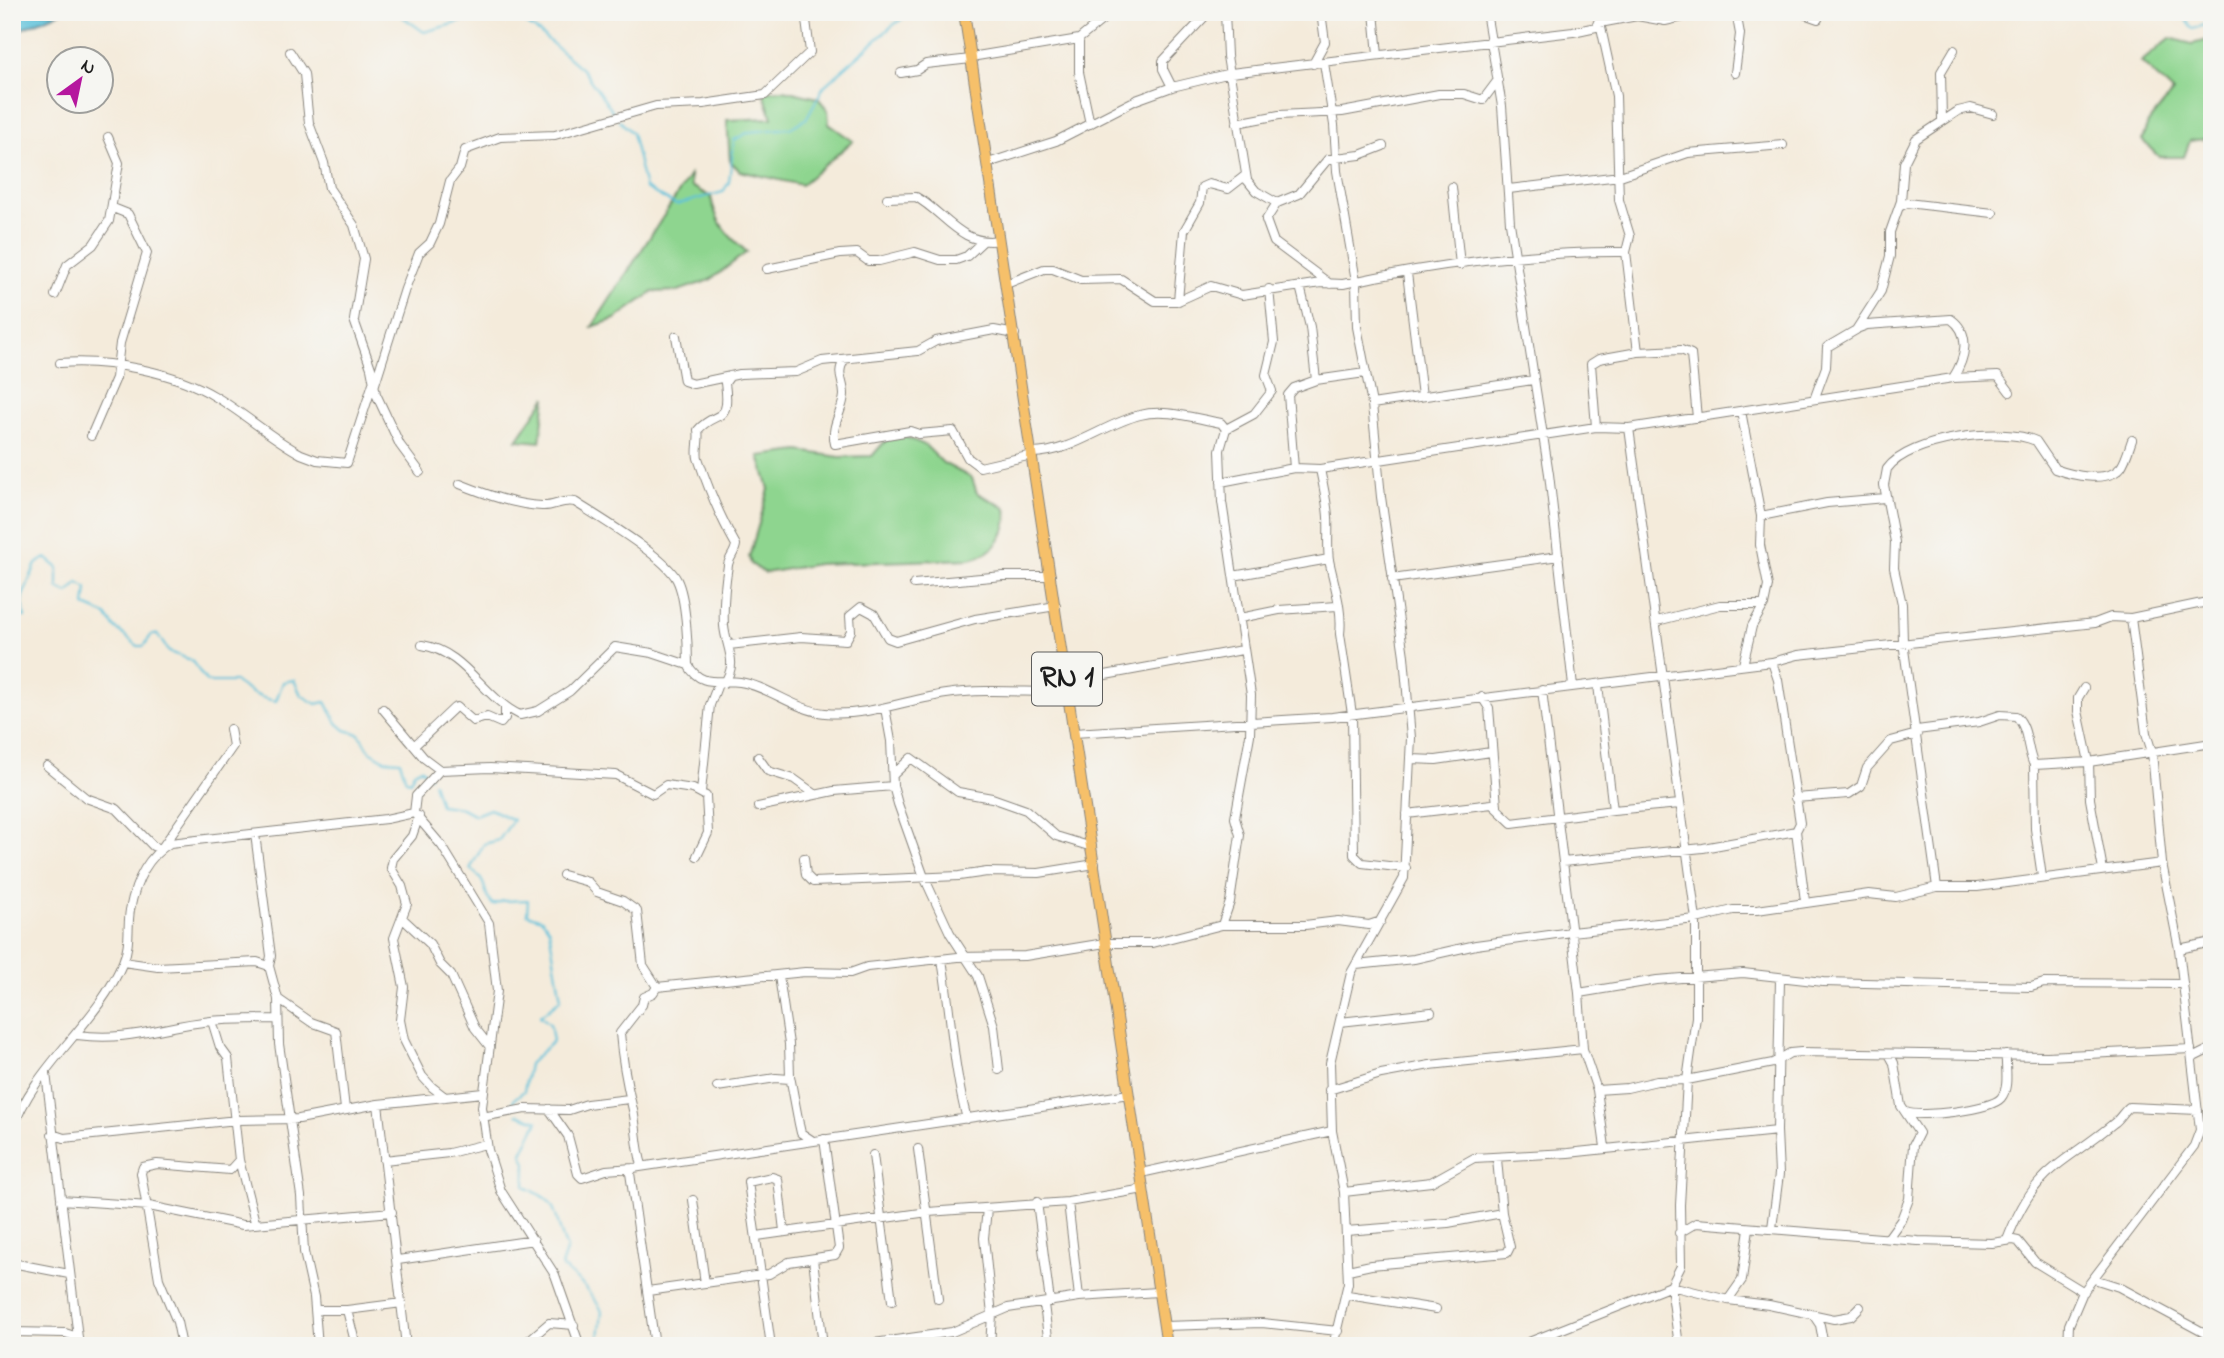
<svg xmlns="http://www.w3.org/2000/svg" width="2224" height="1358" font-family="'Indie Flower',sans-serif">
  <rect width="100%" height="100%" fill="#f6f6f2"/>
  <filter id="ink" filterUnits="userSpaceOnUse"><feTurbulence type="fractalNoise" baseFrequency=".0143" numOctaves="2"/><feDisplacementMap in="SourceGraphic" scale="14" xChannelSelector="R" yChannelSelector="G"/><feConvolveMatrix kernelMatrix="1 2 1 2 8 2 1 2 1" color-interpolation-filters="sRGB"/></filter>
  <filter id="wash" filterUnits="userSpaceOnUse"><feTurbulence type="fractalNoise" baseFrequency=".00686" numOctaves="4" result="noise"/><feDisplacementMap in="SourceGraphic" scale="28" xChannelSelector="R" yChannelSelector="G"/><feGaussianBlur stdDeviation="1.57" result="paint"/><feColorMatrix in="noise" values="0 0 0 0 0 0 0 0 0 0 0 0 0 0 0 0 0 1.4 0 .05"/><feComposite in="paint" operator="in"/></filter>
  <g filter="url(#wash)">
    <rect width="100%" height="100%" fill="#f4ebdb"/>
    <path fill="#8ed58f" stroke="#557856" stroke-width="2" d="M 2170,38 L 2192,44 L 2212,39 L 2212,138 L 2190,141 L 2184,157 L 2159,157 L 2142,140 L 2148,123 L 2173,92 L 2141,62 Z
      M 784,90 L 818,98 L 828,110 L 829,124 L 853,141 L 801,185 L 740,171 L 730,161 L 727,120 L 772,118 L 763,91 Z
      M 690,175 L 691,186 L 711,197 C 716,223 727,235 747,252 L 710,280 L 678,291 L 653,292 L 615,319 L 592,327 Z
      M 546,397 L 540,442 L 517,440 Z
      M 903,436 L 925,445 L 943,463 L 972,478 L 977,493 L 1006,508 C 1010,533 995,554 970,559 L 818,564 L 765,573 L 751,564 L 749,557 L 769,489 L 759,456 L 799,451 L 840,457 L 872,456 L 887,439 Z"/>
    <path fill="#5cc1da" stroke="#3c6e7b" stroke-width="2" d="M 12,12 L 62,12 L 12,33 Z"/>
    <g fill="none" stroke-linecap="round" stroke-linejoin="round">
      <path stroke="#5cc1da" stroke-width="2" d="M 396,12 L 424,32 L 464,21 L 474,12
        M 508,12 L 540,33 L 583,70 L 616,116
        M 2181,12 L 2193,29 L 2212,22
        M 619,120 L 632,133 L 645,188 L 676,205 L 723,192 L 729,182 L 734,140 L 749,132 L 790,128 L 806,119 L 824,86 L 892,26 L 906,16 L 921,12
        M 12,617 L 25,617 L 22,598 L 36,564 L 46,558 L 58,568 L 58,588 L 68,593 L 78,583 L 87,588 L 85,606 L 106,615 L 115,628 L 138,646 L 144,646 L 152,634 L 157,634 L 169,652 L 191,660 L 207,682 L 236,682 C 249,693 260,698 276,701 L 283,682 L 294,680 L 301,695 L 316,704 L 326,702 L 337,723 L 345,730 L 359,734 L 370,751 L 385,760 L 400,761 L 406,780 L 410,781 L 414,772 L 421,768 L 430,777
        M 433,782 L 440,805 L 462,808 L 475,815 L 490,809 L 513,820 L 499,840 L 484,844 L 470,869 C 491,884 480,891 493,905 L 503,901 L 528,900 L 527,914 L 542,919 L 549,929 L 561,999 L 540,1016 L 550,1024 L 553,1041 L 529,1064 L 524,1091 L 514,1099 L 512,1107
        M 517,1114 L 538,1121 L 522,1153 L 526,1163 L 525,1186 C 534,1193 547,1196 552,1206 C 559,1218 559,1234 567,1248 L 561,1266 L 584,1286 L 600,1307 L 602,1312 L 598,1346"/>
    </g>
  </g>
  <g filter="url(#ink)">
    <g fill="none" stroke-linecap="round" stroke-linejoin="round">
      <defs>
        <path id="minor" d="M 1225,12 L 1227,56 L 1247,180 L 1256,191 L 1277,203 L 1266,220 L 1274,242 L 1330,284
          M 1374,12 L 1378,55
          M 1486,12 L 1502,106 L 1510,223 L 1549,474 L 1573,686
          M 1798,12 L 1818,19
          M 1079,39 L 1079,72 L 1090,124
          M 290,52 L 304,74 L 309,123 L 324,163 L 329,188 L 354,225 L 364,259 L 354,320 L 371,368 L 376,394 L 400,445 L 420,472
          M 971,57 L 1079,39 L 1112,12
          M 1324,63 L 1334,125 L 1337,171 L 1356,281 L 1357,327 L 1372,404 L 1381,497 L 1404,656 L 1411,738 L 1404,878 L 1351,973 L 1330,1063 L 1332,1131 L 1344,1192 L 1348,1283 L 1333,1346
          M 1313,64 L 1325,42 L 1321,12
          M 901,73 L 917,70 L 926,64 L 971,59
          M 1735,73 L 1740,34 L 1736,12
          M 1172,87 L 1163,69 L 1163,61 L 1209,12
          M 1942,120 L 1941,72 L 1954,50
          M 1237,123 L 1279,115 L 1342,112 L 1439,94 L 1464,94 L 1483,100 L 1498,80
          M 988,163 L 1056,141 L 1136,100 L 1172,87 L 1231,73 L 1573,32 L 1596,27 L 1602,12
          M 1452,187 L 1460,265
          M 1509,189 L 1620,176 L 1688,153 L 1783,145
          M 887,198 L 916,197 C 944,212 961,247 999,240
          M 1277,203 L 1299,194 L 1328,159 L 1360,155 L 1383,146
          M 1899,207 L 1907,203 L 1993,213
          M 767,269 L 840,254 L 857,253 L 868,261 L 879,261 L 915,252 L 940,260 L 956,260 L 967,256 L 982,242
          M 1407,273 L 1422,396
          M 1006,284 L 1044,269 L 1053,269 L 1081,280 L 1121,279 L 1155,301 L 1178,301 L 1184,231 L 1200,203 L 1202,187 L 1209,184 L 1228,189 L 1246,175
          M 55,295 L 67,265 L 93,245 L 109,221 L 119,163 L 108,137
          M 1178,301 L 1211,286 L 1242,295 L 1321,283 L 1343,284 C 1432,264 1536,251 1626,252
          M 1859,328 L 1867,325 L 1951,319 C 1972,334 1965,359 1953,378
          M 676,336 L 684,381 L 693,384 L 740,374 L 796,372 L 822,361 L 918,351 L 936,341 L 994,330 L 1015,334
          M 1638,352 L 1681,350 L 1691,354 L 1697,418
          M 845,359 C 835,374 844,380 844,395 C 843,412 830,425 835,444 L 910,431 L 919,434 L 953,431 L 968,458 L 980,467 L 1032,455
          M 60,363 C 107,359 176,372 216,397 C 245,414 271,438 301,454 L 317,460 L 347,463 L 373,383
          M 1316,380 L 1365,373
          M 374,387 L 405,289 L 419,253 L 430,243 L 439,224 L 450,181 L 460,168 L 465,150 L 500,137 L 555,135 L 656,106 L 703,104 L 765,95 L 810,52 L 805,12
          M 1815,397 L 1826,367 L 1827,347 L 1856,330 L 1881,291 L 1890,256 L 1890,232 L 1901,201 L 1904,163 L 1916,139 L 1958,111 L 1971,108 L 1993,114
          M 1372,404 L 1533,380
          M 1741,411 L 1761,516 L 1760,545 L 1768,586 L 1764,605 L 1752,626 L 1743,665
          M 1596,427 L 1629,428 L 1953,378 L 1998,376 L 2010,392
          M 1629,428 L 1696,919 L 1696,1017 L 1687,1080 L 1680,1205 L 1681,1266 L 1671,1286 L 1679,1346
          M 1226,429 L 1254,414 L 1272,391 L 1266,375 L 1274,342 L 1269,289
          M 91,436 L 116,378 L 120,343 L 147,253 L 128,214 L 113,208
          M 1032,453 C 1071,453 1104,424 1140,415 C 1166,408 1196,419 1221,423 L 1226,429 L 1220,450 L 1222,502 L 1251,695 L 1250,735 L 1235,818 L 1240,835 L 1230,902 L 1222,925
          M 1294,468 L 1320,469 L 1596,427 L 1591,364 L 1599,359 L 1638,352 L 1626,252 L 1630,236 L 1619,200 L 1616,96 L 1600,23 L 1637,16 L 1665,21 L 1705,12
          M 1320,469 C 1323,485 1327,501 1328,517 C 1329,531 1327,546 1329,560 C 1334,584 1343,610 1340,634 L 1352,714 L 1354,855 L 1362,863 L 1406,868
          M 1221,482 L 1294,468 L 1288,395 L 1294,388 L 1316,380 L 1310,327 L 1300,286
          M 460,484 C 485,494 514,505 542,506 C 554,507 562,499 575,502 C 598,517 666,557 677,580 C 686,598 688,644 688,665 C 701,688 719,679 740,682 C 768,686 795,710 825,713 C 866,717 906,700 946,694 C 987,688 1028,693 1069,692
          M 1761,516 L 1827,503 L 1885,498
          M 1233,576 L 1329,559
          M 1392,579 L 1559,556
          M 914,584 L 1003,576 L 1051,576
          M 1240,618 L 1279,610 L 1337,606
          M 1657,621 L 1720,605 L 1764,605
          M 422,645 C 466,652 482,697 520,715 L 538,711 L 570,691 L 615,647 L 652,653 L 688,665
          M 729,645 L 801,637 L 846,640 L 851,631 L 850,616 L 861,607 L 874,614 L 888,638 L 896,641 L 975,619 L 1056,606
          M 1772,662 L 1778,680 L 1800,823 L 1796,831 L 1805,901
          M 1067,682 L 1242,650
          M 724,683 C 739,663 726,648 724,626 C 723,607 725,584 728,565 C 729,558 735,553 736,545 C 720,517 708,488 698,458 C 696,451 700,438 698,430 C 716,409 731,426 725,383 L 730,376
          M 2084,688 L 2078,698 L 2078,711 L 2089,762 L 2090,799 L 2103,870
          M 1542,690 L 1579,993 L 1583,1049 L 1597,1090 L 1605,1147
          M 1482,697 L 1489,708 L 1497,806
          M 885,708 L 891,741 L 893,786 L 898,804 L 924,877 L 950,933 L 978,976 L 994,1026 L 999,1070
          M 383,709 L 424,758 L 440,770 L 490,768 L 616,775 L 653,794 L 666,785 L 693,789 L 706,796 L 708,833 L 697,856
          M 1917,730 L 1979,722 L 2000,715 L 2016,716 C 2029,728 2026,749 2034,765
          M 1074,733 L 1332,717 L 1772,662 L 1798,655 L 2095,623 L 2111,617 L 2131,618 L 2212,601
          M 414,746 L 454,708 L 457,707 L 473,721 L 487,717 L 501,723 L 505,718 L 505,708
          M 758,757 L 768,771 L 794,779 L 815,794
          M 1411,759 L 1436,760 L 1491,752
          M 47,766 L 86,798 L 117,809 L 153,846 L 161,849 L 233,746 L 230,729
          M 894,774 L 911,758 L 958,792 L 992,798 L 1026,810 L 1056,836 L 1092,847
          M 701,792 L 710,705 L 718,684
          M 1795,798 L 1849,794 L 1861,786 L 1867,768 L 1891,741 L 1917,734
          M 758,807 L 834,791 L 893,786
          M 1613,810 L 1680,804
          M 414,813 L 442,846 L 489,923 L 497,991 L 482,1107 L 488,1150 L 501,1191 L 555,1275 L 580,1346
          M 414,813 L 416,796 L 440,770
          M 1407,814 L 1492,804 L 1512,823 L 1613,810 L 1598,685
          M 419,816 L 412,836 L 393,859 L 391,868 L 402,886 L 407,904 L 394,938 L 404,987 L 400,1020 L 404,1040 L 422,1076 L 432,1087 L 445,1097
          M 255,834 L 271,956 L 269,966 L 278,999 L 279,1044 L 301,1196 L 304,1252 L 314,1297 L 318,1346
          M 804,858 L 806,875 L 813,882 L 959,876 L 987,872 L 1039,873 L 1095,864
          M 1563,862 L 1703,848 L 1796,831
          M 563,875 L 588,882 L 597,892 L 623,901 L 637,911 L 643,965 L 657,987
          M 2042,877 L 2035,829 L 2034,765 L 2089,762 L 2212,743
          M 1937,887 L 1903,642 L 1902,604 L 1894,568 L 1895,542 L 1884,485 L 1887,469 C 1909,438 2003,426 2036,441 L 2055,469 C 2071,475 2108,484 2121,467 C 2126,460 2129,448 2132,440
          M 402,918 L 430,944 L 440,964 L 451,975 L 475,1028 L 490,1047
          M 2179,949 L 2212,942
          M 942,960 C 951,1013 953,1068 967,1119
          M 123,962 L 158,967 L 257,962 L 269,966
          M 1356,965 L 1414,959 L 1476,945 L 1571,932 L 1696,919 L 1733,910 L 1757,910 L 1869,894 L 1896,897 L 1937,887 L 1977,887 L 2162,863
          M 779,976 L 789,1044 L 790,1076 L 799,1124 L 801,1133 L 813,1141
          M 1579,993 L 1657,980 L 1743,973 L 1823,982 L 2031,987 L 2044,983 L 2182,984
          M 278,999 L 311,1022 L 336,1031 L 345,1109
          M 212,1021 L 220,1047 L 228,1058 L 239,1160 L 255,1222
          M 1340,1022 L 1431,1012
          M 77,1035 C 130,1042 161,1026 211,1021 C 233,1019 255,1019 277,1019
          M 2192,1058 L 2212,1048
          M 46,1073 L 79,1346
          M 717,1087 L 776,1078 L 790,1079
          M 1329,1090 L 1381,1074 L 1430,1065 L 1583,1049
          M 1597,1090 L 1627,1088 L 1657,1081 L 1687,1080 L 1773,1063 L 1790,1053 L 1801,1052 L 2047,1056 L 2191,1049
          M 378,1104 L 406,1346
          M 549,1109 L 568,1136 L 578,1174 L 582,1178 L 606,1170 L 633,1168
          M 1906,1112 C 1919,1118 1991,1110 2001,1098 C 2010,1087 2005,1068 2006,1055
          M 482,1117 L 525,1109 L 569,1110 L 587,1104 L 629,1099
          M 12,1131 C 33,1066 97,1025 123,962 C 131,943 127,928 130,910 C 135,883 147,857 170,843 L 386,819 L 414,813
          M 52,1134 L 64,1138 L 237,1120 L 299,1119 L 378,1104 L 483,1093
          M 918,1149 L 938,1299
          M 873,1155 L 892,1301
          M 384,1160 L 449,1153 L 486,1144
          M 642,1165 C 636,1146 637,1128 633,1110 C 627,1085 622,1059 620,1033 L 642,1005 L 644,997 L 653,993 L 657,987 L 805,972 L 850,973 L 867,967 L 958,957 L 1025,956 L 1105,943 L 1152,943 L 1222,925 L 1305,925 L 1338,921 L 1369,925 L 1381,921
          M 1141,1173 L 1332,1131
          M 1344,1192 L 1431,1182 L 1474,1158 L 1568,1153 L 1777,1131
          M 61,1200 L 149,1206 L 243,1225 L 392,1212
          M 693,1200 L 705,1283
          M 1037,1202 L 1050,1302
          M 1068,1202 L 1079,1297
          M 987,1209 L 984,1238 L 992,1315 L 990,1346
          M 1772,1228 L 1779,1174 L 1777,1131 L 1780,979
          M 1346,1231 L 1448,1223 L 1502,1213
          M 1679,1233 L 1696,1223 L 1918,1241 L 1992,1243 L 2013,1240 L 2018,1241 L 2035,1262 L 2084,1292
          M 757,1236 L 928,1212 L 1068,1202 L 1144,1189
          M 1888,1238 L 1901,1220 L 1909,1199 L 1913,1145 L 1919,1133 L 1901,1106 L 1894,1063 L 1889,1054
          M 2007,1240 C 2035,1167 2059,1168 2114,1123 C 2120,1119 2123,1112 2129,1107 L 2198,1110
          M 813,1259 L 823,1346
          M 398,1260 L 534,1240
          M 12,1263 L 69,1274
          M 1348,1270 L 1371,1265 L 1507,1253 L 1510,1247 L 1502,1213 L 1497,1159
          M 2094,1279 L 2119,1287 L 2212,1337
          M 648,1291 L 769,1274 L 789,1262 L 835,1255 L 839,1248 L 824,1139
          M 1348,1295 L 1436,1309
          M 1728,1300 L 1742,1280 L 1749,1228
          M 1044,1304 L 1049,1346
          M 315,1310 L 347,1310 L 356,1346
          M 347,1310 L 402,1303
          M 1814,1316 L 1820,1325 L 1824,1346
          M 1164,1326 L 1262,1323 L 1338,1331
          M 12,1332 L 65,1333 L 78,1337
          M 182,1346 L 177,1322 L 159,1279 L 141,1173 L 143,1167 L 157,1164 L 230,1170 L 239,1160
          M 522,1346 L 549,1323 L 574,1325
          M 655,1346 L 630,1173 L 633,1168 L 1129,1094
          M 771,1346 L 748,1182 L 772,1177 L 778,1179 L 784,1231
          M 853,1346 L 952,1332 L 1008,1308 L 1079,1297 L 1158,1292
          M 1519,1346 L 1671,1286 L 1728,1300 L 1769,1305 L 1834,1319 L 1851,1316 L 1860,1307
          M 2068,1346 L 2069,1325 L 2083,1292 L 2194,1146 L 2200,1130 L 2179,949 L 2162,863 L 2152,752 L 2146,733 L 2131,618"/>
        <path id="major" d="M 964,12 L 1167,1346"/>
      </defs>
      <use href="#minor" stroke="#88847c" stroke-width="10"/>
      <use href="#major" stroke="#88847c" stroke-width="12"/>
      <use href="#minor" stroke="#fff" stroke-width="8"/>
      <use href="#major" stroke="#f6c06b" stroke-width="10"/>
    </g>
  </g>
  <g text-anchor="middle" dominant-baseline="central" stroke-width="5" stroke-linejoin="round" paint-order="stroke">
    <rect fill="#f6f6f2" stroke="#5d5d5c" stroke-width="2" x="1032" y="652.5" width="70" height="53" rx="5"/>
    <g font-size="30" font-weight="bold" fill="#1c1c1c">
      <text x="1067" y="679">RN 1</text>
    </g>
  </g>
  <rect width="2224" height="1358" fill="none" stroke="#f6f6f2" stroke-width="42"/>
  <g transform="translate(80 80) rotate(33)"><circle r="33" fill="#f6f6f2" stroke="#9f9f9c" stroke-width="2"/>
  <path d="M0-5L12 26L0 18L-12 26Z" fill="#b5179e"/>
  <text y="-10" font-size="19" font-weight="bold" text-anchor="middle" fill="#1c1c1c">N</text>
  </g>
</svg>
